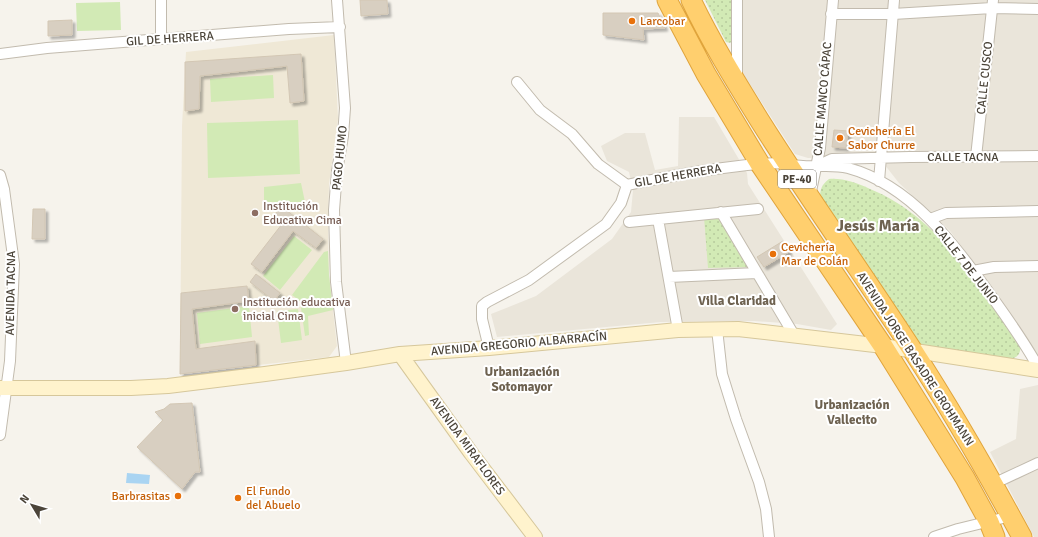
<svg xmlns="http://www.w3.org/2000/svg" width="1038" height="537" font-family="Signika,sans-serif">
  <defs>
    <pattern id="park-dots" width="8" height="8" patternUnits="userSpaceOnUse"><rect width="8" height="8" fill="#d2eab5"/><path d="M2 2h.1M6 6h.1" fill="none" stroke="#b6ca9c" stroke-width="1.8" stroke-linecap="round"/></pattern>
    <filter id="shadow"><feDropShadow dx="3" dy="3" stdDeviation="1" flood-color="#0004"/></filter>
  </defs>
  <rect width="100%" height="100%" fill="#f6f3ec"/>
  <path fill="#eae5da" d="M 742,0 L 1038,0 L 1038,358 L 1036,352 L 994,289 L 950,231 L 899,183 L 877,155 L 808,158 L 795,154 L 742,72 Z
    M 679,117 L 714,117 L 747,173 L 748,184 L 837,324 L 831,330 L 797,324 L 754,321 L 661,322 L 497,337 L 491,314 L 536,296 L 612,239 L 631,212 L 633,190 L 629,172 L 607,161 L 601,146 L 625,133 L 645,133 L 655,170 L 678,166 Z
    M 1038,385 L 1038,537 L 1034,537 L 990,452 L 1016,439 L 1020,389 Z"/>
  <path fill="#efe8d6" d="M 334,35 L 338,119 L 329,184 L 328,224 L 329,275 L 337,346 L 329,357 L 180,374 L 182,126 L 186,52 Z"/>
  <path fill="#d2eab5" d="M 120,2 L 121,30 L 77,31 L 76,3 Z
    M 273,75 L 274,98 L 211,102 L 210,79 Z
    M 298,120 L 300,174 L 208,178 L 207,123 Z
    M 301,183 L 305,202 L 264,202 L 264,187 Z
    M 294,236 L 312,250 L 280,290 L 263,276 Z
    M 328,251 L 329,275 L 333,310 L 308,316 L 309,335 L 305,336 L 300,301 L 292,295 L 324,252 Z
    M 249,306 L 252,337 L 200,344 L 197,313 Z
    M 298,309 L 302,340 L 281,343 L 277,311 Z"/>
  <path fill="url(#park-dots)" d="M 705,0 L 734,0 L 734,39 L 730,43 L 726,42 Z
    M 829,179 C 843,178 857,183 870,189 C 938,216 980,288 1021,345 C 1020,355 1018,358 1008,359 L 924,346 L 918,343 L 820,199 C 820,190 821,185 829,179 Z
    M 719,215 L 751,267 L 708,268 L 704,217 Z"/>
  <path fill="#a9d4f2" d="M 127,473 L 150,475 L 149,484 L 126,483 Z"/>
  <path fill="#d8cfc1" stroke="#d3c7b4" filter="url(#shadow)" d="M 360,0 L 387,0 L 388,14 L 361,16 Z
    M 603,13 L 658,13 L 665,28 L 643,29 L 644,40 L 603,35 Z
    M 72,20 L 72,35 L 48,36 L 48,21 Z
    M 301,54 L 304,101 L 290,103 L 287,66 L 200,76 L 199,109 L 185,111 L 185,62 Z
    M 834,130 L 848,131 L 846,148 L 832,147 Z
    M 281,206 L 323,239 L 316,248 L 293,231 L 262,272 L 251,264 L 282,224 L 273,217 Z
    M 33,209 L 45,209 L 45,239 L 32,239 Z
    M 783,241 L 789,252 L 764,267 L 757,257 Z
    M 256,274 L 280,293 L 274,301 L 250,282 Z
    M 247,286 L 249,301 L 192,309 L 196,349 L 255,341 L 256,365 L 180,374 L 181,293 Z
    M 192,403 L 200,472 L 195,472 L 182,489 L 137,447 L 163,420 L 155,412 L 164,409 L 170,404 Z"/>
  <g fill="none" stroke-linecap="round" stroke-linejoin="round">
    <defs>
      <path id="street" d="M 161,0 L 161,39
        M 337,0 L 345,108 L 343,136 L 337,171 L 334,210 L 336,282 L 346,363
        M 737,0 L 737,78
        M 831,14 L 893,14 L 992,8 L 1038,9
        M 0,54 L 47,48 L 289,29 L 340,27
        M 517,82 L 540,110 L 572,134 L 598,164 L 627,185 C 661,178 696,171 731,167 C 741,166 751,164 761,164 C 770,163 779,163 788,164 C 793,165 798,166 803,166 C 818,167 833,164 848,168 C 911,185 954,244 990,294 C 1007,318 1024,341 1038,367
        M 976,157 L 993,0
        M 819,165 L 832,159 L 910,157 L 1038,156
        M 0,175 L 4,189 L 14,264 L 10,361 L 0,435
        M 879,181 L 894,0
        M 810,196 L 820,148 L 833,0
        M 721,212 L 794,335
        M 658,219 L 678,330
        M 930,219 L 946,213 L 1038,211
        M 629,222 L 758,209
        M 973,271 L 994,267 L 1038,266
        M 669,277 L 757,273
        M 717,329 L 722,374 L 736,419 L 759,482 L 766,509 L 769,537
        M 489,348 L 482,319 L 482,306 L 487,302 L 529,280 L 606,224 L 621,203 L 627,185
        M 993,484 L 1038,463
        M 934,537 L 958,529 L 1011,516"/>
      <path id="secondary" d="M 400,354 L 471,453 L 535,537
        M 0,388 L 131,388 L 168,386 L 265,374 L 346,363 L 400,354 L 489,348 L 678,330 L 738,329 L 883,346 L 1038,370"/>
      <path id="highway" d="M 667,0 L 706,74 L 760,164 L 883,346 L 965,478 L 989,522 L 995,537
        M 691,0 C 711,42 736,82 760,121 C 809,199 863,274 913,351 C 952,411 988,474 1022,537"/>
    </defs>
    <use href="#street" stroke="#c2bbae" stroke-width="12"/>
    <use href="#secondary" stroke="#d6c79b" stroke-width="16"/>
    <use href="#highway" stroke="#e0a43c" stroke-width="21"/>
    <use href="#street" stroke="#fff" stroke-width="10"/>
    <use href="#secondary" stroke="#fff3cd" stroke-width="14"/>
    <use href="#highway" stroke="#ffcf6e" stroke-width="19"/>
  </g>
  <g fill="#e8710a" stroke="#fff" stroke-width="1.5">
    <circle cx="632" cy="21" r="4"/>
    <circle cx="840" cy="138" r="4"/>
    <circle cx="773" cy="254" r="4"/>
    <circle cx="178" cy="496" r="4"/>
    <circle cx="238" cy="498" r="4"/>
  </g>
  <g fill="#8d6e63" stroke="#fff" stroke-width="1.5">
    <circle cx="255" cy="213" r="4"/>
    <circle cx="235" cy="309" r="4"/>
  </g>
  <g text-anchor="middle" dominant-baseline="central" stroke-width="4" stroke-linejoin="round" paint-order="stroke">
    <rect fill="#fff" stroke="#817c74" stroke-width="1" x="778" y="170" width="38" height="18" rx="3"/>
    <g font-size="11" font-weight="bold" fill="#4b4439">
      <text x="797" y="179">PE-40</text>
    </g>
    <g font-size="12" fill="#c56008" stroke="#fff" text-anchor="start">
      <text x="640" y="21">Larcobar</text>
      <text x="848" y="131">Cevichería El<tspan x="848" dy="14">Sabor Churre</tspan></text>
      <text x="781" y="247">Cevichería<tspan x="781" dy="14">Mar de Colán</tspan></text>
      <text x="246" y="491">El Fundo<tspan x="246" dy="14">del Abuelo</tspan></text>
      <text x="170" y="496" text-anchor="end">Barbrasitas</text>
    </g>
    <g font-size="12" fill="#4b4439" stroke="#fff">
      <text transform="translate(170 39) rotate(-4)">GIL DE HERRERA</text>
      <text transform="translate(985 78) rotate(-84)">CALLE CUSCO</text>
      <text transform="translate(823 99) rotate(-85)">CALLE MANCO CÁPAC</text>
      <text x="963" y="157">CALLE TACNA</text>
      <text transform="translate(340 158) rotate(-84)">PAGO HUMO</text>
      <text transform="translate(678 176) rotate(-10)">GIL DE HERRERA</text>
      <text transform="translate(966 265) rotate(52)">CALLE 7 DE JUNIO</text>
      <text transform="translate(11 293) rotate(-89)">AVENIDA TACNA</text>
      <text transform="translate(519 344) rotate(-5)">AVENIDA GREGORIO ALBARRACÍN</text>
      <text transform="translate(915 359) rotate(57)">AVENIDA JORGE BASADRE GROHMANN</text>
      <text transform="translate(467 446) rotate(54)">AVENIDA MIRAFLORES</text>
    </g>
    <g font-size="12" fill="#785e54" stroke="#fff" text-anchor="start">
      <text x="263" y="206">Institución<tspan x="263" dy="14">Educativa Cima</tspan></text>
      <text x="243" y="302">Institución educativa<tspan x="243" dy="14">inicial Cima</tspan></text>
    </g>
    <g font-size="13" font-weight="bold" fill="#6e6250" stroke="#fff">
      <text x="737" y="301">Villa Claridad</text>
      <text x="522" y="372">Urbanización<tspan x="522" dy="15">Sotomayor</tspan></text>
      <text x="852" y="405">Urbanización<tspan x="852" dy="15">Vallecito</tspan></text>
    </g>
    <g font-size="16" font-weight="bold" fill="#6e6250" stroke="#fff">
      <text x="878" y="226">Jesús María</text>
    </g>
  </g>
  <g transform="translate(32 505) rotate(308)" stroke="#ffffff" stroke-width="3" paint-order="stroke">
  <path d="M0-3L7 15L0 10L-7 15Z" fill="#4b4439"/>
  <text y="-6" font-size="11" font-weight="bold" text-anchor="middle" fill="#4b4439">N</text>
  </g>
</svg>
